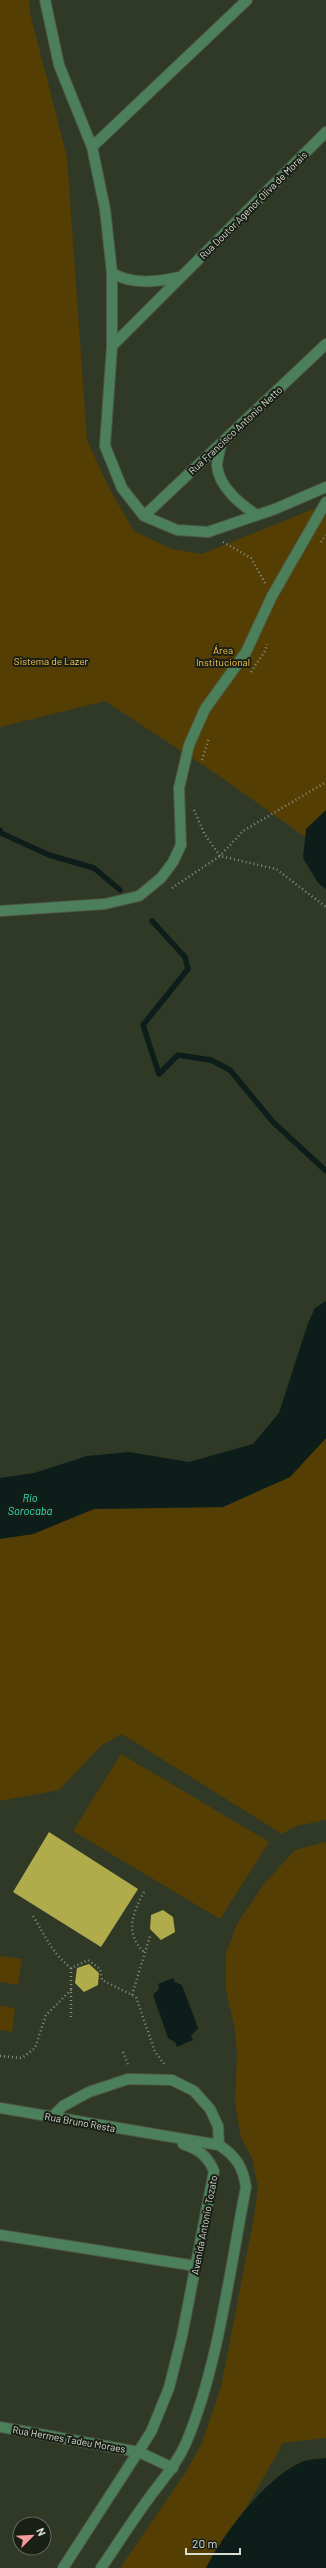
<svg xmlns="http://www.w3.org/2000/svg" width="326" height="2568" font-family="Barlow,sans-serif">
  <rect width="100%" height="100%" fill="#303926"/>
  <path fill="#553e04" d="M 0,0 L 29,0 L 30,13 L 67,157 L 87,440 L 109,488 L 134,531 L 172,549 L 202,554 L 326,504 L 326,852 L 221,777 L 105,701 L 0,727 Z
    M 326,1438 L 326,1820 L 296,1826 L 282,1834 L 122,1734 L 102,1745 L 59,1790 L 0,1801 L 0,1539 L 33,1534 L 94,1509 L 223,1507 L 290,1477 Z
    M 121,1754 L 269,1842 L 220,1919 L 73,1831 Z
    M 326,1842 L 326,2438 L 283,2443 L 249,2503 L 214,2553 L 206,2568 L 120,2568 L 184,2475 L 201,2445 L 221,2387 L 254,2217 L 258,2187 L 252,2158 L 241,2137 L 235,2103 L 237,2053 L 235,2030 L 226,1990 L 226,1953 L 237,1924 L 264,1884 L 295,1850 Z
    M 0,1956 L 22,1959 L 18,1985 L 0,1982 Z
    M 0,2006 L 15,2008 L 12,2032 L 0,2030 Z"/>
  <path fill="#0d1d19" d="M 326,810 L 326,889 L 318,883 L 303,858 L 306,829 Z
    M 326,1301 L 326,1438 L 290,1477 L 223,1507 L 94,1509 L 33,1534 L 0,1539 L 0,1478 L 34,1473 L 87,1456 L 129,1452 L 189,1462 L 253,1444 L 279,1413 L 308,1323 L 315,1308 Z
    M 173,1978 L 175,1982 L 182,1985 L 198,2028 L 191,2036 L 193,2040 L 177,2047 L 175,2042 L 168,2038 L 153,1995 L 159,1989 L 158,1984 Z
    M 326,2458 L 326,2568 L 206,2568 C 222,2535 267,2476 302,2462 C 309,2459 318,2459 326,2458 Z"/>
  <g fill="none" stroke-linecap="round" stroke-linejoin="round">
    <path stroke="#0d1d19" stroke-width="5.5" d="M 0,830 L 1,833 L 49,855 L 94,868 L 120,890
      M 152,921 L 185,957 L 188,969 L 143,1025 L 159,1074 L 178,1055 L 211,1060 L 230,1070 L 273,1122 L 326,1171"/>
  </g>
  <path fill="#b0ac4c" d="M 49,1832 L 138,1889 L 101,1947 L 13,1892 Z
    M 163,1910 L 173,1917 L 175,1932 L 161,1940 L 150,1929 L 151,1915 Z
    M 89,1964 L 99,1973 L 98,1985 L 84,1992 L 75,1983 L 77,1968 Z"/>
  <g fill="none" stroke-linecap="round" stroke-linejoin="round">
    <defs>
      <path id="minor" d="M 45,0 L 59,65 L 92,147 L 105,209 L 112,273 L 112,346 L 105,446 L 122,488 L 144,516
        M 92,147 L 247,0
        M 112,273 C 132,285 157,282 180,277
        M 112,346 L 326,132
        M 221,444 C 220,451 217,459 217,466 C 219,487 241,505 257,515
        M 144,516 L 326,344
        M 144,516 L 177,530 L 208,532 L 275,509 L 326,487
        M 0,911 L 105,904 L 139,896 L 161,878 L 173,862 L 181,845 L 179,788 L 189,745 L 205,709 L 246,652 L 272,596 L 326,502
        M 0,2108 L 219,2145 C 236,2156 243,2167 246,2187 C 230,2268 218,2368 186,2443 C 177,2464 162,2480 149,2498 C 132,2521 117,2545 101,2568
        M 53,2116 L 63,2106 L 89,2092 L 128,2079 L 172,2080 L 194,2091 L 210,2109 L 218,2126 L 219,2145
        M 0,2235 L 196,2266
        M 0,2427 L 139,2452 L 173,2468
        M 63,2568 L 151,2432 L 169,2388 L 182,2336 L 214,2171 C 207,2155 199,2150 183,2144"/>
    </defs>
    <use href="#minor" stroke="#4e5745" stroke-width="12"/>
    <path stroke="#878f7f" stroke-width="2.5" stroke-dasharray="1 3" stroke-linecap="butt" d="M 223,542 L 251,558 L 265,583
      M 321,542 L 326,535
      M 251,672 L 265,651 L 267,644
      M 202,760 L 209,738
      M 194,810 L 205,835 L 220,856 L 243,831 L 326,782
      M 172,888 L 220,856 L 276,869 L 326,907
      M 144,1892 C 133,1912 124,1933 144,1952
      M 33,1916 C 46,1937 51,1952 71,1968 L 88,1960 L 100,1969 L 102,1980 L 136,1997 L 155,2052 L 165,2065
      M 71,1968 L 71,2019
      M 132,1995 L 150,1936
      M 123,2052 L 128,2065
      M 0,2056 L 22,2058 L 35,2048 L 46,2015 L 73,1988"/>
    <use href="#minor" stroke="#4c805b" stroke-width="10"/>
  </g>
  <g text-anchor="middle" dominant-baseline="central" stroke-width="4" stroke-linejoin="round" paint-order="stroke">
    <g font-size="10" fill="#d7ddd1" stroke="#1a1f16">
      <text transform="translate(253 205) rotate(-45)">Rua Doutor Agenor Oliva de Morais</text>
      <text transform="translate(235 430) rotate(-43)">Rua Francisco Antonio Netto</text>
      <text transform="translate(80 2122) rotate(10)">Rua Bruno Resta</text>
      <text transform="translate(204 2225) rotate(-79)">Avenida Antonio Tozato</text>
      <text transform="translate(69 2439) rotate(10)">Rua Hermes Tadeu Moraes</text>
    </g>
    <g font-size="10" fill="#ffc94d" stroke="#1a1f16">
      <text x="223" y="650">Área<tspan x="223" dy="12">Institucional</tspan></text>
      <text x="51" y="661">Sistema de Lazer</text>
    </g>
    <g font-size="11" font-style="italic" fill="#29e4bf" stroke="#1a1f16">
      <text x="30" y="1497">Rio<tspan x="30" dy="13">Sorocaba</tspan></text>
    </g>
  </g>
  <g transform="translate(32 2536) rotate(66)"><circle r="19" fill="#1a1f16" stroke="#666b61"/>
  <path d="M0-3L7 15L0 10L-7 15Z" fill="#f59b9e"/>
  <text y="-6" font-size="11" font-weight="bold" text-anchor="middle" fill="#d7ddd1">N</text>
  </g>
  <path d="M186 2548v6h54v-6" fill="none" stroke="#d7ddd1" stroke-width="2"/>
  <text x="192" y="2548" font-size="12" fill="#d7ddd1" stroke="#1a1f16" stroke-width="3" paint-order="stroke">20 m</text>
</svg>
